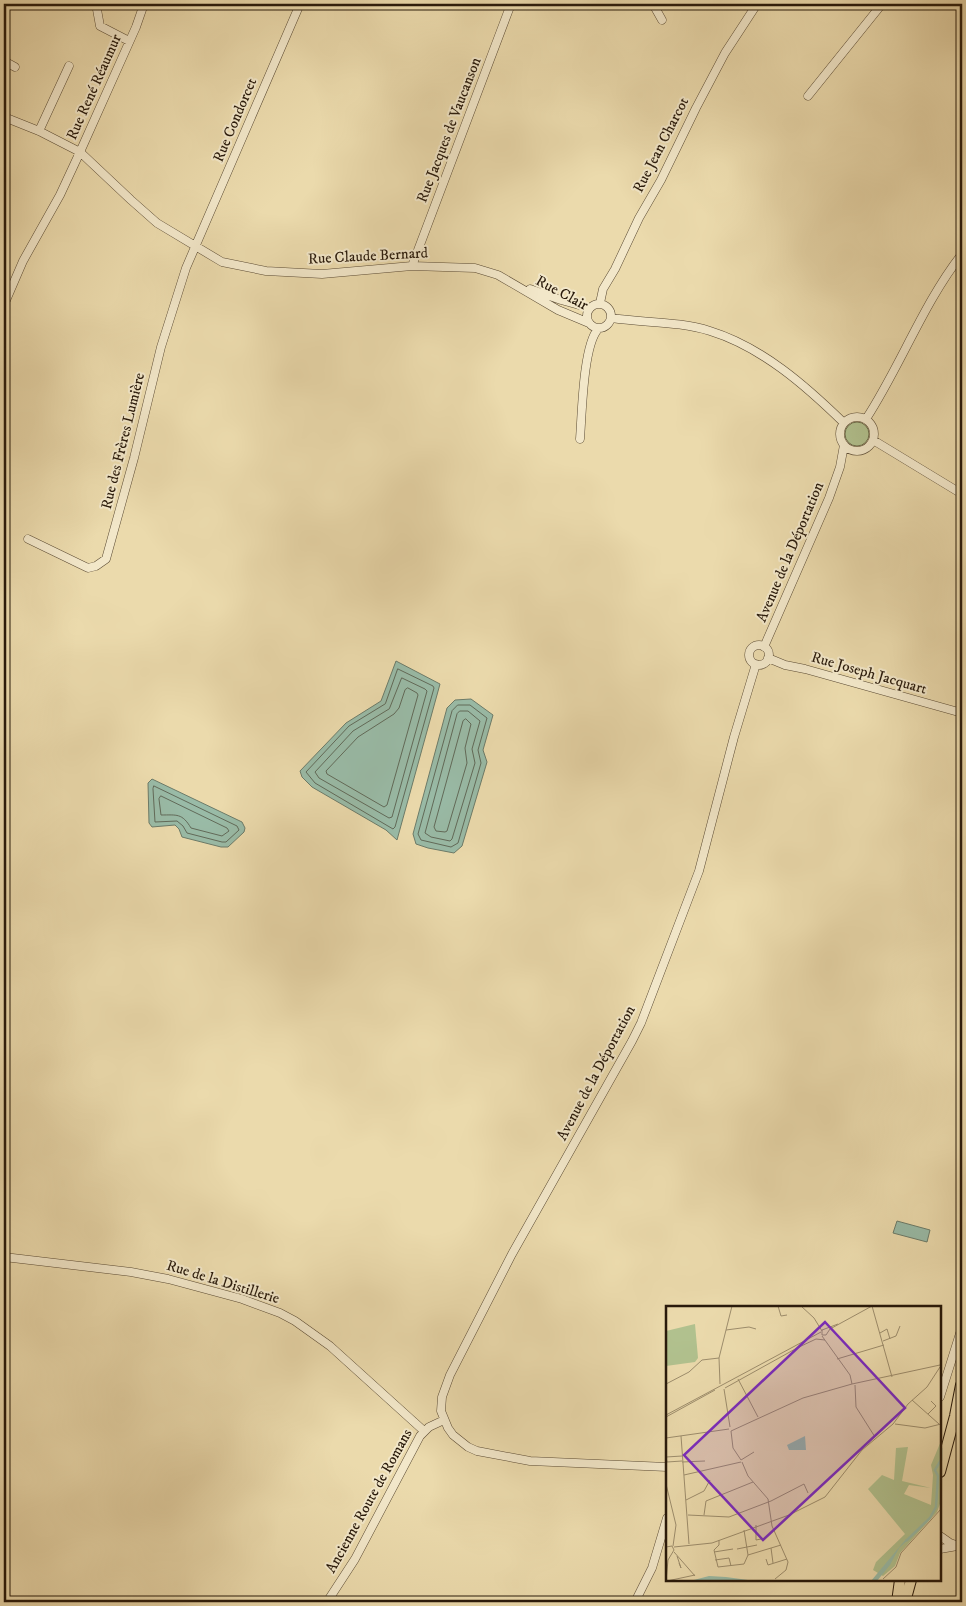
<svg xmlns="http://www.w3.org/2000/svg" width="966" height="1606" font-family="'IM FELL DW Pica',serif">
  <rect width="100%" height="100%" fill="#ebdaac"/>
  <filter id="stains"><feTurbulence type="fractalNoise" baseFrequency=".004" numOctaves="4"/><feColorMatrix values="0 0 0 0 .2 0 0 0 0 .09 0 0 0 0 .02 0 0 0 .5 -.17"/></filter>
  <radialGradient id="worn" r=".72"><stop offset=".6" stop-color="#630" stop-opacity="0"/><stop offset="1" stop-color="#630" stop-opacity=".3"/></radialGradient>
  <path fill="#b1c18e" stroke="#6d6e4c" d="M845 434a12 12 0 1 1 24 0a12 12 0 1 1-24 0Z"/>
  <path fill="#99bba7" stroke="#6c7b69" d="M 396,661 L 440,684 L 397,840 L 386,830 L 312,787 L 302,777 L 300,771 L 346,723 L 381,701 Z
    M 471,699 L 493,715 L 483,750 L 487,762 L 462,846 L 454,853 L 428,848 L 416,844 L 413,834 L 447,708 L 455,700 Z
    M 152,779 L 242,822 L 245,828 L 244,832 L 228,847 L 221,847 L 182,837 L 179,829 L 175,825 L 152,827 L 149,823 L 148,783 Z
    M 897,1221 L 930,1230 L 927,1242 L 893,1233 Z"/>
  <g fill="none" stroke-linecap="round" stroke-linejoin="round">
    <path stroke="#616a59" stroke-width="1" d="M 398,669 L 433,686 L 434,688 L 395,827 L 393,829 L 315,783 L 306,772 L 349,726 L 385,704 Z
      M 402,678 L 425,689 L 427,691 L 392,817 L 389,818 L 319,778 L 315,772 L 353,731 L 389,709 Z
      M 408,688 L 417,693 L 418,695 L 387,805 L 384,807 L 327,774 L 326,771 L 358,737 L 394,714 L 399,708 L 405,690 Z
      M 458,705 L 470,705 L 487,718 L 478,750 L 481,763 L 458,843 L 451,847 L 421,840 L 418,834 L 452,711 Z
      M 460,711 L 468,711 L 480,721 L 472,749 L 475,763 L 452,839 L 450,841 L 431,837 L 425,833 L 457,714 Z
      M 466,719 L 471,724 L 465,748 L 467,763 L 447,831 L 445,832 L 436,831 L 434,827 L 463,721 Z
      M 154,786 L 237,826 L 239,830 L 226,842 L 222,842 L 187,833 L 183,826 L 177,821 L 155,822 L 153,789 Z
      M 161,796 L 227,828 L 229,831 L 222,836 L 191,828 C 182,813 177,815 161,815 L 159,799 Z"/>
    <defs>
      <path id="minor" d="M 96,4 L 100,26 L 129,41
        M 653,4 L 662,20
        M 4,13 L 7,4
        M 4,61 L 15,67
        M 808,96 L 882,4
        M 4,117 L 39,131 L 80,152 L 131,200 L 157,223 L 222,262 L 266,271 L 322,274 L 412,266 L 475,268 L 498,275 L 558,310 L 589,323
        M 39,131 L 69,66
        M 412,266 L 511,4
        M 530,289 L 561,300 L 590,308
        M 600,303 L 603,289 L 615,269 L 639,218 L 661,180 L 696,108 L 725,53 L 757,4
        M587 316a12 12 0 1 1 24 0a12 12 0 1 1-24 0Z
        M 4,305 L 23,261 L 60,195 L 80,152 L 136,27 L 144,4
        M 612,318 C 644,323 679,321 710,331 C 762,347 806,386 844,423
        M840 434a17 17 0 1 1 34 0a17 17 0 1 1-34 0Z
        M 866,419 C 900,367 924,302 962,254
        M 580,439 C 582,414 583,346 598,329
        M 873,440 L 962,494
        M 28,539 L 88,568 L 96,566 L 106,559 L 134,458 L 161,347 L 186,268 L 300,4
        M749 655a10 10 0 1 1 20 0a10 10 0 1 1-20 0Z
        M 764,647 L 829,498 L 840,467 L 844,445
        M 768,658 L 785,665 L 805,669 L 962,713
        M 4,1257 L 131,1272 L 168,1279 L 242,1299 L 280,1313 L 295,1321 L 330,1346 L 424,1431
        M 940,1397 L 962,1327
        M 667,1467 L 530,1461 L 477,1451 L 468,1447 L 453,1435 L 448,1428 L 441,1411 L 442,1397 L 450,1375 L 512,1254 L 632,1041 L 641,1023 L 699,871 L 734,737 L 756,664
        M 940,1536 L 950,1543 L 962,1547
        M 940,1549 L 957,1546
        M 327,1602 L 355,1559 L 420,1436 L 429,1427 L 444,1420
        M 635,1602 L 652,1568 L 667,1518"/>
      <path id="major" d="M 940,1472 L 955,1416 L 961,1385
        M 897,1602 L 900,1580
        M 905,1602 L 911,1580"/>
    </defs>
    <use href="#minor" stroke="#5a4a33" stroke-width="9"/>
    <use href="#major" stroke="#291a0b" stroke-width="12"/>
    <use href="#minor" stroke="#f2e7c9" stroke-width="8"/>
    <use href="#major" stroke="#ebdaac" stroke-width="10"/>
  </g>
  <g text-anchor="middle" dominant-baseline="central" stroke-width="4" stroke-linejoin="round" paint-order="stroke">
    <g font-size="15" fill="#291a0b" stroke="#f2e7c9">
      <text transform="translate(94 87) rotate(-66)">Rue René Réaumur</text>
      <text transform="translate(235 120) rotate(-67)">Rue Condorcet</text>
      <text transform="translate(449 130) rotate(-69)">Rue Jacques de Vaucanson</text>
      <text transform="translate(661 145) rotate(-63)">Rue Jean Charcot</text>
      <text transform="translate(368 256) rotate(-3)">Rue Claude Bernard</text>
      <text transform="translate(562 293) rotate(28)">Rue Clair</text>
      <text transform="translate(123 441) rotate(-76)">Rue des Frères Lumière</text>
      <text transform="translate(790 552) rotate(-67)">Avenue de la Déportation</text>
      <text transform="translate(869 673) rotate(16)">Rue Joseph Jacquart</text>
      <text transform="translate(596 1073) rotate(-62)">Avenue de la Déportation</text>
      <text transform="translate(223 1282) rotate(17)">Rue de la Distillerie</text>
      <text transform="translate(369 1501) rotate(-61)">Ancienne Route de Romans</text>
    </g>
  </g>
  <g transform="translate(666 1306)">
    <rect width="275" height="275" fill="#ebdaac"/>
    <path d="M 29,18 L 32,52 L 29,56 L 0,60 L 0,25 ZM 275,135 L 275,195 L 271,206 L 234,247 L 229,260 L 217,270 L 207,264 L 210,256 L 239,228 L 202,183 L 216,169 L 228,174 L 230,142 L 242,141 L 236,175 L 265,182 L 243,179 L 238,188 L 265,199 L 267,169 L 265,159 Z" fill="#b1c18e"/>
    <path d="M 139,130 L 140,144 L 123,144 L 121,139 ZM 240,233 L 243,233 L 233,242 L 224,259 L 211,275 L 205,275 ZM 43,270 L 60,271 L 89,275 L 24,275 Z" fill="#99bba7"/>
    <path fill="none" stroke="#99bba7" stroke-width="2.5" d="M 240,235 L 264,212 L 270,201 L 272,170 L 269,164 L 275,154 L 275,142"/>
    <path fill="none" stroke="#9d8d6c" stroke-width="1" d="M 112,0 L 115,10 L 121,9M 135,0 L 148,12 L 156,25M 206,0 L 226,71M 172,18 L 156,24 L 156,29 L 160,29 L 164,23 L 206,0M 60,24 L 83,21 L 90,23M 214,27 L 221,23 L 224,33M 156,30 L 184,69 L 186,78M 217,35 L 230,30 L 234,20M 171,53 L 218,39M 72,73 L 92,111M 0,78 L 23,66 L 36,54 L 53,52M 54,78 L 53,52 L 66,0M 58,78 L 155,26M 189,79 L 190,101 L 209,131M 59,82 L 131,42 L 150,33 L 159,34M 58,83 L 64,121M 246,94 L 273,118M 262,108 L 270,100 L 265,95M 0,109 L 58,78M 0,111 L 49,84M 229,118 L 259,122 L 275,118M 65,125 L 137,92 L 186,78 L 274,59M 65,125 L 67,142 L 75,154M 15,130 L 23,238M 0,132 L 63,123M 0,151 L 1,156 L 16,155M 0,151 L 16,150M 75,154 L 88,146M 16,156 L 39,155M 76,156 L 82,170 L 102,193 L 106,220 L 122,256 L 120,264 L 109,273M 18,169 L 75,156M 0,178 L 10,219 L 7,240M 20,194 L 38,185 L 44,174M 22,209 L 63,211 L 105,195 L 138,178 L 142,187M 38,209 L 40,195 L 87,176M 90,219 L 90,234 L 95,233M 78,224 L 82,249M 53,234 L 53,239 L 48,244 L 52,261 L 78,258 L 82,249 L 115,239M 0,241 L 6,240 L 8,244 L 2,254 L 0,275M 8,241 L 46,237 L 123,209 L 159,191 L 196,144 L 227,118 L 242,98 L 261,81 L 274,61M 105,242 L 107,257M 71,243 L 91,239M 8,246 L 29,270M 48,246 L 67,243M 11,250 L 15,262 L 13,257M 100,253 L 102,259 L 121,253M 49,254 L 63,252 L 65,260M 217,273 L 230,261 L 235,247 L 275,203M 1,275 L 29,269"/>
    <path fill="#7b2cbf" fill-opacity="0.15" stroke="#7b2cbf" stroke-width="2.5" d="M 159,16 L 239,102 L 97,234 L 18,149 Z"/>
    <rect width="275" height="275" fill="none" stroke="#291a0b" stroke-width="2.5"/>
  </g>
  <rect width="966" height="1606" fill="none" stroke="#ebdaac" stroke-width="20"/>
  <rect x="5" y="5" width="956" height="1596" fill="none" stroke="#291a0b" stroke-width="2.5"/>
  <rect x="10" y="10" width="946" height="1586" fill="none" stroke="#291a0b"/>
  <rect width="100%" height="100%" filter="url(#stains)"/>
  <rect width="100%" height="100%" fill="url(#worn)"/>
</svg>
